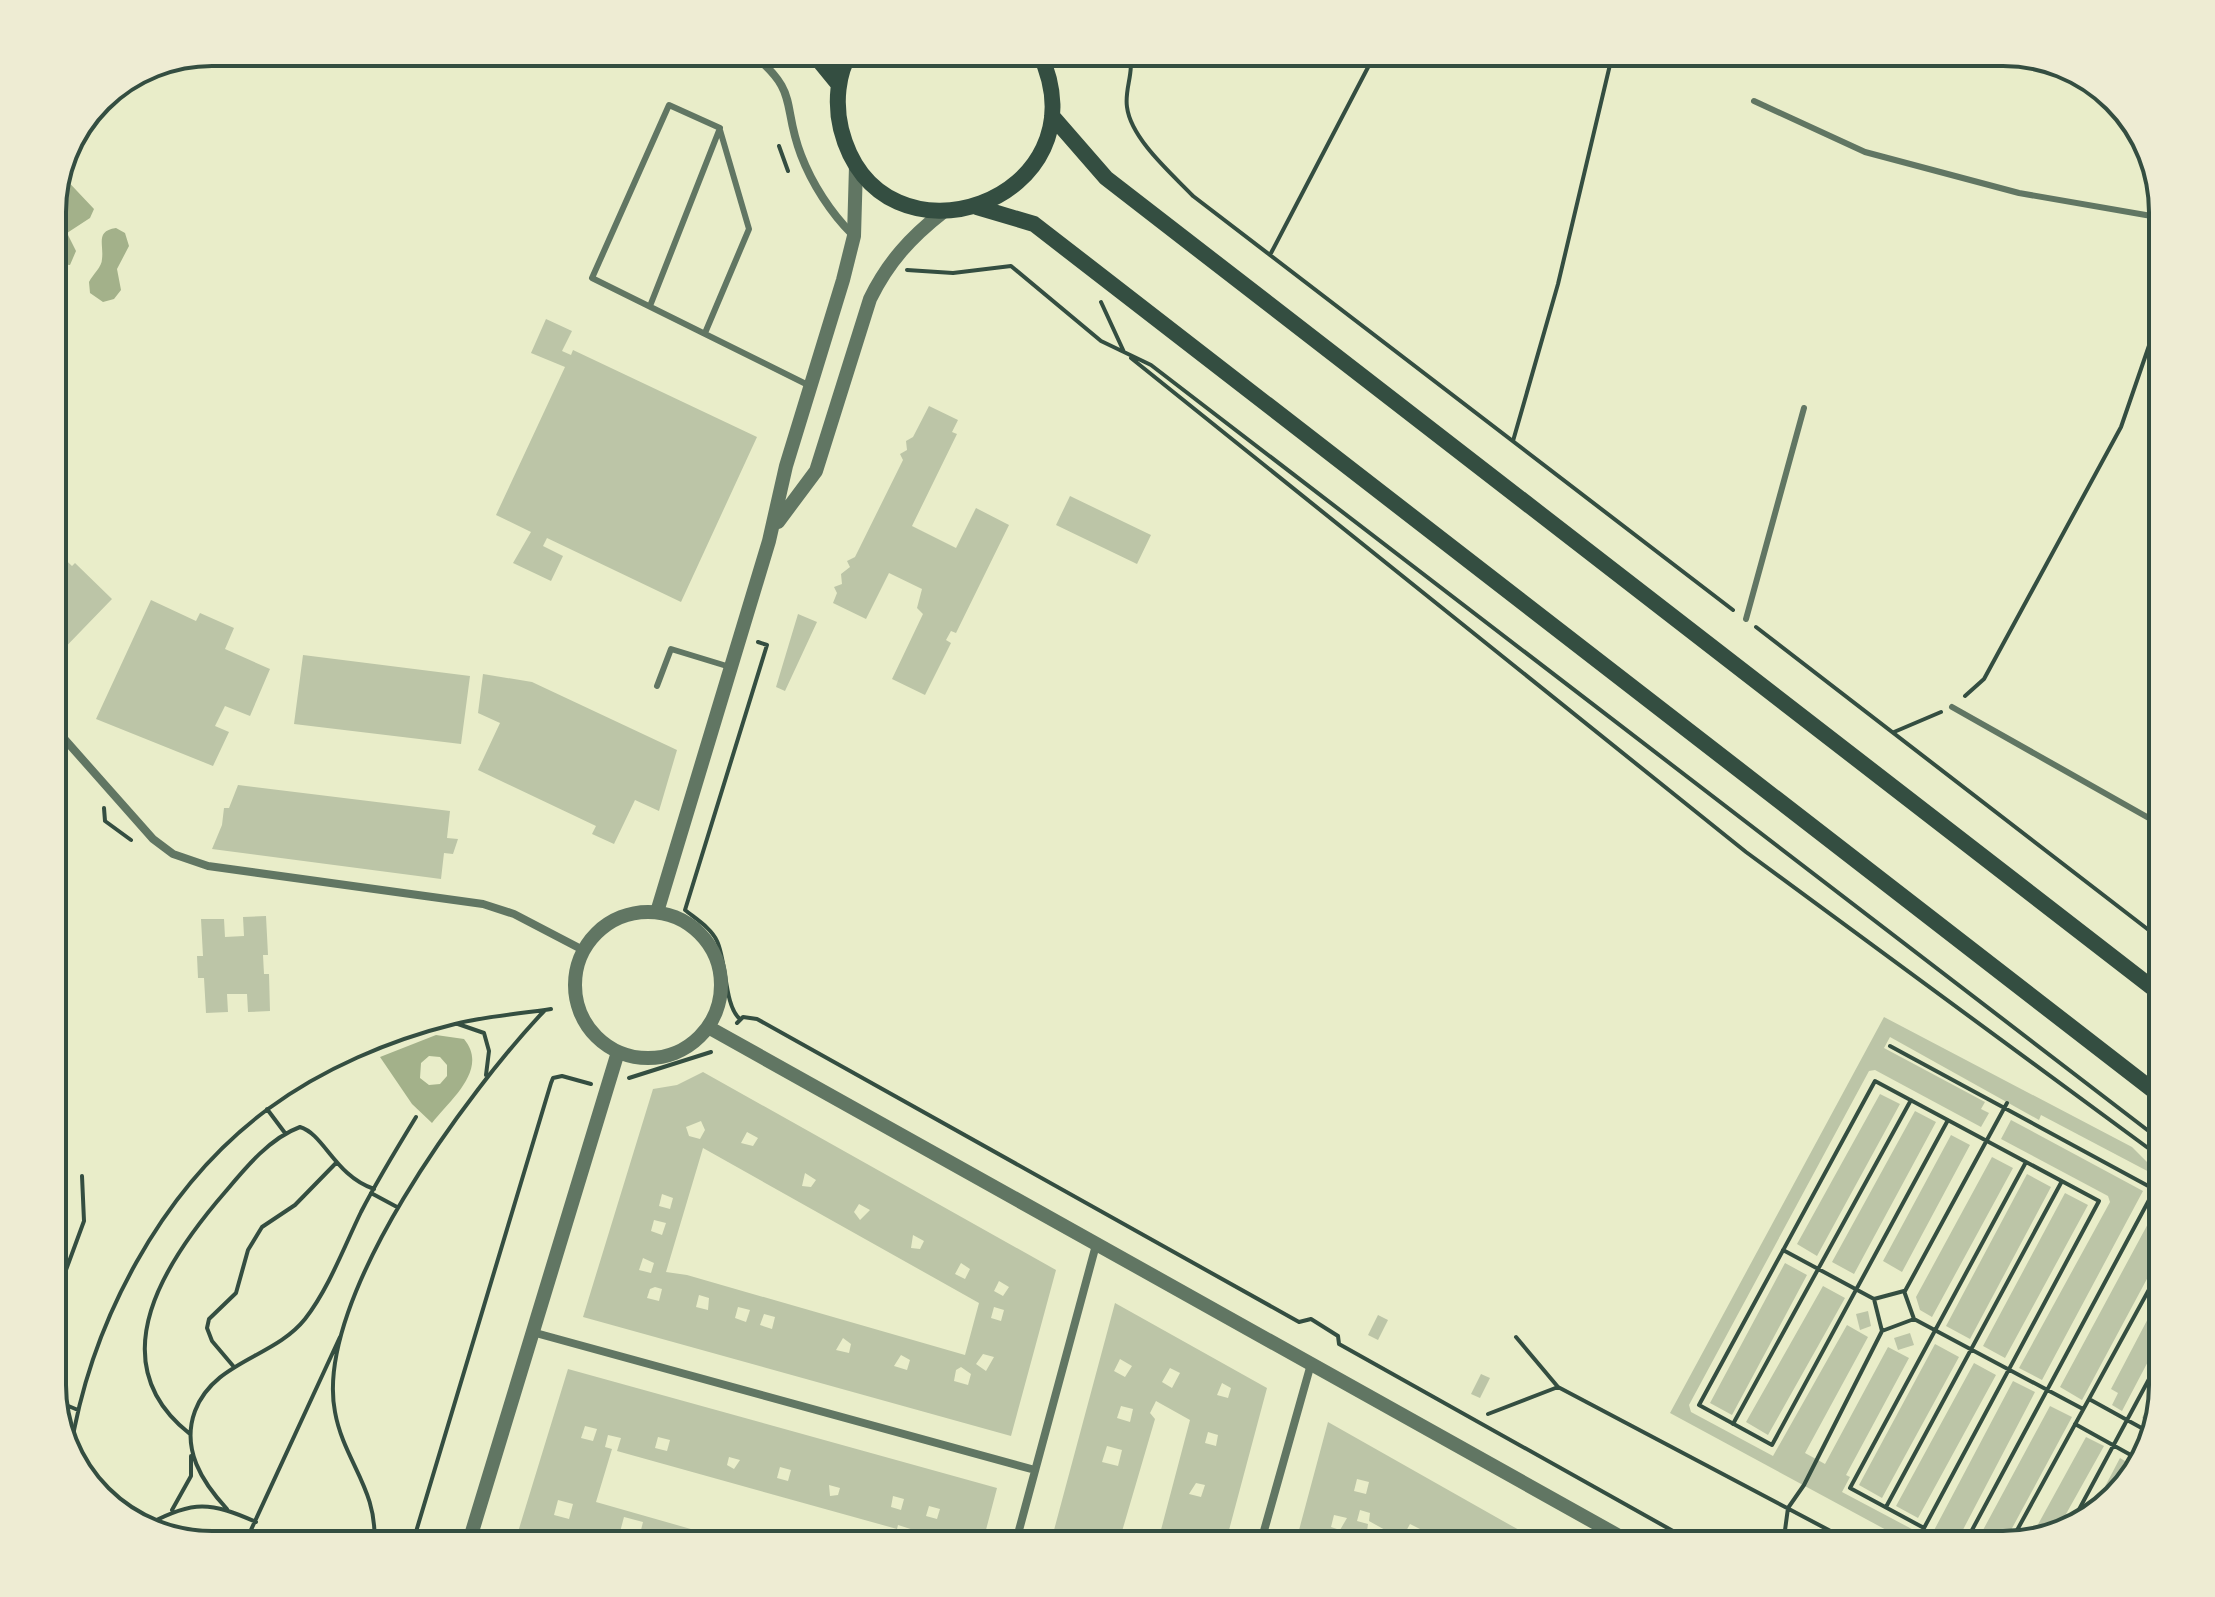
<svg xmlns="http://www.w3.org/2000/svg" width="2215" height="1597" font-family="Overpass,sans-serif">
  <rect width="100%" height="100%" fill="#e9edc9"/>
  <path fill="#a3b18a" fill-rule="evenodd" d="M 60,173 L 94,209 L 90,218 L 67,233 L 76,251 L 70,265 L 59,264 L 52,257 L 52,202 Z
    M 116,228 L 125,233 L 129,246 L 117,269 L 121,290 L 114,299 L 103,302 L 90,293 L 89,282 C 93,274 102,267 102,259 C 104,244 95,231 116,228 Z
    M 436,1035 L 464,1039 C 489,1069 451,1099 432,1123 L 412,1104 L 380,1057 ZM 429,1056 L 440,1057 L 447,1065 L 447,1076 L 440,1084 L 429,1085 L 420,1078 L 421,1063 Z"/>
  <path fill="#bcc5a7" fill-rule="evenodd" d="M 546,319 L 572,331 L 562,351 L 571,355 L 573,350 L 757,437 L 681,602 L 547,538 L 543,546 L 563,556 L 551,581 L 513,563 L 531,532 L 496,515 L 565,367 L 531,353 Z
    M 929,406 L 958,420 L 952,432 L 957,434 L 912,526 L 956,548 L 976,508 L 1009,525 L 956,633 L 951,631 L 946,640 L 951,643 L 925,695 L 892,679 L 923,614 L 917,608 L 922,589 L 889,573 L 866,619 L 833,603 L 837,593 L 834,587 L 842,584 L 841,574 L 850,567 L 847,561 L 855,557 L 903,460 L 900,454 L 907,450 L 906,441 L 913,437 Z
    M 1070,496 L 1151,535 L 1137,564 L 1056,525 Z
    M 52,547 L 72,566 L 75,563 L 112,599 L 52,661 Z
    M 151,600 L 196,621 L 200,613 L 234,628 L 225,649 L 270,669 L 250,716 L 225,706 L 215,726 L 229,732 L 213,766 L 96,719 Z
    M 798,614 L 817,622 L 785,691 L 776,687 Z
    M 303,655 L 470,676 L 461,744 L 294,724 Z
    M 483,674 L 532,682 L 677,750 L 659,811 L 635,800 L 614,844 L 592,834 L 596,826 L 478,770 L 500,723 L 478,713 Z
    M 238,785 L 450,811 L 447,838 L 458,839 L 453,854 L 444,853 L 441,879 L 212,849 L 222,825 L 224,808 L 229,808 Z
    M 266,916 L 268,955 L 263,955 L 264,974 L 269,974 L 270,1011 L 248,1012 L 247,994 L 227,994 L 228,1012 L 206,1013 L 204,978 L 198,978 L 197,956 L 203,956 L 201,919 L 224,919 L 225,937 L 244,936 L 243,917 Z
    M 1884,1017 L 2132,1147 L 2155,1170 L 2153,1174 L 2041,1115 L 2039,1120 L 1890,1037 L 1884,1048 L 1985,1102 L 1981,1109 L 1989,1113 L 1981,1127 L 1875,1070 L 1869,1071 L 1689,1405 L 1691,1412 L 1773,1456 L 1847,1325 L 1868,1337 L 1805,1453 L 1825,1464 L 1888,1347 L 1909,1358 L 1846,1475 L 1850,1477 L 1842,1492 L 1925,1536 L 1931,1536 L 2013,1381 L 2035,1392 L 1955,1545 L 1914,1545 L 1670,1413 Z
    M 703,1072 L 1056,1270 L 1011,1436 L 583,1317 L 653,1089 L 677,1085 ZM 701,1121 L 705,1130 L 700,1139 L 689,1136 L 686,1127 ZM 747,1132 L 758,1138 L 753,1146 L 741,1143 ZM 703,1148 L 979,1303 L 965,1355 L 687,1275 L 666,1272 ZM 805,1173 L 816,1180 L 811,1187 L 802,1186 ZM 662,1194 L 673,1198 L 670,1209 L 659,1206 ZM 859,1204 L 870,1210 L 860,1220 L 854,1212 ZM 654,1220 L 666,1223 L 662,1235 L 651,1231 ZM 913,1235 L 924,1241 L 920,1249 L 911,1248 ZM 643,1258 L 654,1263 L 651,1273 L 639,1270 ZM 961,1263 L 970,1269 L 965,1279 L 955,1274 ZM 999,1281 L 1009,1287 L 1003,1296 L 994,1291 ZM 655,1287 L 662,1289 L 659,1301 L 647,1298 L 650,1289 ZM 699,1295 L 709,1298 L 708,1310 L 696,1307 ZM 738,1307 L 750,1310 L 746,1322 L 735,1318 ZM 994,1307 L 1004,1310 L 1001,1321 L 991,1318 ZM 764,1314 L 775,1317 L 772,1329 L 760,1325 ZM 843,1338 L 851,1344 L 849,1353 L 836,1350 ZM 983,1354 L 994,1357 L 986,1371 L 976,1364 ZM 901,1355 L 910,1360 L 907,1370 L 894,1366 ZM 961,1367 L 971,1374 L 968,1385 L 954,1381 L 956,1370 Z
    M 1880,1094 L 1900,1104 L 1817,1256 L 1797,1244 Z
    M 1915,1111 L 1936,1122 L 1854,1274 L 1832,1262 Z
    M 2011,1120 L 2143,1191 L 2042,1380 L 2019,1368 L 2110,1202 L 2108,1196 L 2001,1139 Z
    M 1951,1135 L 1970,1145 L 1902,1272 L 1883,1261 Z
    M 1992,1157 L 2013,1168 L 1932,1317 L 1920,1310 L 1916,1297 Z
    M 2027,1174 L 2051,1187 L 1970,1339 L 1946,1326 Z
    M 2065,1193 L 2088,1205 L 2005,1358 L 1983,1346 Z
    M 2157,1207 L 2163,1210 L 2163,1249 L 2082,1400 L 2060,1387 Z
    M 1785,1263 L 1807,1275 L 1732,1415 L 1710,1403 Z
    M 1823,1286 L 1845,1298 L 1768,1435 L 1746,1422 Z
    M 2163,1290 L 2163,1333 L 2122,1411 L 2112,1405 L 2118,1393 L 2111,1389 Z
    M 1115,1303 L 1267,1388 L 1225,1545 L 1157,1545 L 1190,1420 L 1156,1401 L 1150,1413 L 1155,1419 L 1118,1545 L 1050,1545 ZM 1120,1359 L 1132,1366 L 1125,1377 L 1114,1371 ZM 1170,1368 L 1180,1373 L 1172,1388 L 1162,1382 ZM 1222,1383 L 1231,1388 L 1228,1398 L 1217,1395 ZM 1121,1406 L 1133,1409 L 1130,1422 L 1117,1418 ZM 1208,1432 L 1218,1435 L 1216,1446 L 1205,1443 ZM 1107,1446 L 1122,1450 L 1118,1466 L 1102,1462 ZM 1196,1483 L 1205,1485 L 1201,1497 L 1189,1494 Z
    M 1868,1311 L 1871,1326 L 1860,1330 L 1856,1314 Z
    M 1378,1315 L 1388,1320 L 1378,1340 L 1368,1335 Z
    M 1910,1333 L 1914,1345 L 1898,1350 L 1894,1338 Z
    M 1935,1344 L 1959,1357 L 1882,1498 L 1859,1485 Z
    M 1974,1363 L 1996,1375 L 1918,1518 L 1896,1506 Z
    M 568,1369 L 997,1488 L 982,1545 L 941,1545 L 943,1537 L 932,1534 L 929,1545 L 914,1545 L 917,1531 L 898,1525 L 897,1529 L 617,1451 L 621,1438 L 608,1435 L 605,1447 L 612,1449 L 596,1502 L 747,1545 L 712,1545 L 713,1541 L 694,1536 L 691,1545 L 514,1545 ZM 585,1426 L 597,1429 L 593,1441 L 581,1438 ZM 658,1437 L 670,1440 L 667,1451 L 655,1448 ZM 729,1457 L 740,1460 L 734,1469 L 727,1465 ZM 780,1467 L 791,1470 L 788,1481 L 777,1478 ZM 829,1485 L 840,1488 L 838,1495 L 830,1496 ZM 893,1496 L 904,1499 L 901,1510 L 891,1507 ZM 558,1500 L 573,1504 L 569,1519 L 554,1515 ZM 929,1506 L 940,1509 L 937,1519 L 926,1516 ZM 624,1517 L 643,1522 L 639,1538 L 620,1532 Z
    M 1481,1374 L 1490,1378 L 1480,1398 L 1471,1394 Z
    M 2162,1381 L 2163,1385 L 2150,1423 L 2142,1418 Z
    M 2050,1406 L 2072,1417 L 2003,1545 L 1980,1545 L 1976,1543 Z
    M 1328,1422 L 1503,1521 L 1546,1545 L 1475,1545 L 1477,1542 L 1468,1536 L 1463,1545 L 1412,1545 L 1369,1521 L 1370,1513 L 1360,1510 L 1357,1521 L 1368,1524 L 1365,1545 L 1295,1545 ZM 1357,1479 L 1369,1482 L 1366,1494 L 1354,1491 ZM 1334,1515 L 1347,1518 L 1340,1530 L 1331,1527 ZM 1410,1524 L 1420,1529 L 1415,1539 L 1405,1533 Z
    M 2086,1437 L 2104,1446 L 2056,1532 L 2030,1539 Z
    M 2120,1458 L 2135,1467 L 2130,1482 L 2090,1515 Z"/>
  <g fill="none" stroke-linecap="round" stroke-linejoin="round">
    <path stroke="#344e41" stroke-width="4" d="M 1128,52 C 1136,70 1124,88 1127,107 C 1131,139 1172,174 1193,196 L 1733,610
      M 779,146 L 788,171
      M 1270,255 L 1376,52
      M 907,270 L 953,273 L 1011,266 L 1101,341 L 1151,365 L 2163,1142
      M 1101,302 L 1124,352
      M 2154,331 L 2163,334
      M 1131,358 L 1746,852 L 2163,1159
      M 1513,441 L 1558,284 L 1613,52
      M 1756,627 L 2163,941
      M 1965,696 L 1984,679 L 2121,427 L 2163,305
      M 1894,732 L 1941,712
      M 104,808 L 105,821 L 131,840
      M 740,1019 C 724,1006 727,962 717,941 C 711,928 696,919 685,910 L 767,645 L 758,642
      M 737,1023 L 743,1017 L 757,1019 L 1299,1322 L 1311,1319 L 1338,1336 L 1339,1344 L 1698,1545
      M 458,1024 L 484,1033 L 489,1051 L 486,1075
      M 1890,1046 L 2163,1194
      M 629,1078 L 711,1052
      M 267,1109 L 285,1133
      M 1948,1120 L 1772,1445 L 1699,1405 L 1875,1081 L 2099,1201 L 1924,1528 L 1850,1488 L 2026,1162
      M 371,1193 L 397,1207
      M 1783,1250 L 1874,1299
      M 1905,1291 L 2007,1103
      M 52,1308 L 84,1221 L 82,1176
      M 1914,1319 L 1882,1331 L 1874,1299 L 1904,1291 L 1914,1319 L 2083,1409
      M 1516,1337 L 1558,1387 L 1857,1545
      M 234,1367 L 212,1341 L 207,1328 L 209,1319 L 236,1293 L 248,1250 L 262,1227 L 295,1205 L 336,1163
      M 2089,1399 L 2147,1431
      M 54,1400 L 78,1410
      M 1488,1414 L 1558,1387
      M 1733,1424 L 1911,1100
      M 2075,1424 L 2138,1459
      M 190,1434 C 97,1361 167,1259 226,1191 C 246,1167 270,1138 300,1127 C 324,1134 335,1176 374,1189
      M 70,1453 C 90,1324 161,1188 268,1109 C 322,1069 390,1040 455,1024 C 486,1016 519,1014 551,1009
      M 1886,1507 L 2062,1181
      M 227,1509 C 202,1482 181,1449 195,1411 C 214,1361 274,1358 305,1319 C 329,1288 344,1247 361,1212 C 378,1179 397,1148 416,1117
      M 172,1510 L 191,1476 L 191,1456
      M 149,1524 C 193,1500 211,1502 256,1522
      M 2068,1530 L 2163,1353
      M 2010,1543 L 2163,1264
      M 244,1545 L 340,1337
      M 374,1545 C 379,1490 344,1462 335,1412 C 313,1299 470,1089 545,1010
      M 412,1545 L 551,1083 L 553,1078 L 562,1076 L 591,1084
      M 1783,1545 L 1788,1508 L 1804,1485 L 1882,1331
      M 1964,1545 L 2156,1187"/>
    <path stroke="#617663" stroke-width="6" d="M 1754,101 L 1865,152 L 2019,193 L 2163,218
      M 650,306 L 720,128 L 669,105 L 592,278 L 810,386
      M 705,333 L 749,229 L 720,130
      M 1746,619 L 1804,408
      M 657,686 L 671,649 L 730,667
      M 1952,707 L 2163,826"/>
    <path stroke="#617663" stroke-width="8" d="M 750,52 C 801,93 781,103 801,155 C 812,184 831,213 852,234
      M 52,725 L 153,839 L 173,854 L 208,866 L 483,904 L 514,914 L 583,950
      M 532,1332 L 1035,1470
      M 1015,1545 L 1096,1245
      M 1260,1545 L 1311,1364"/>
    <path stroke="#617663" stroke-width="14" d="M 778,522 L 816,471 L 870,299 C 888,262 911,237 943,212
      M575 985a73 73 0 1 1 146 0a73 73 0 1 1-146 0Z
      M 657,912 L 769,541 L 786,466 L 843,280 L 854,236 L 856,166
      M 708,1027 L 1635,1545
      M 468,1545 L 618,1052"/>
    <path stroke="#344e41" stroke-width="16" d="M 812,52 L 839,85
      M 851,52 C 837,73 835,104 841,129 C 879,281 1110,201 1039,52
      M 1052,116 L 1106,178 L 2163,996
      M 977,207 L 1034,224 L 2163,1098"/>
  </g>
  <path d="M0 0H2215V1597H0ZM212 66H2003A146 146 0 0 1 2149 212V1385A146 146 0 0 1 2003 1531H212A146 146 0 0 1 66 1385V212A146 146 0 0 1 212 66Z" fill="#eeecd3" fill-rule="evenodd"/>
  <path fill="none" stroke="#344e41" stroke-width="4" d="M212 66H2003A146 146 0 0 1 2149 212V1385A146 146 0 0 1 2003 1531H212A146 146 0 0 1 66 1385V212A146 146 0 0 1 212 66Z"/>
</svg>
